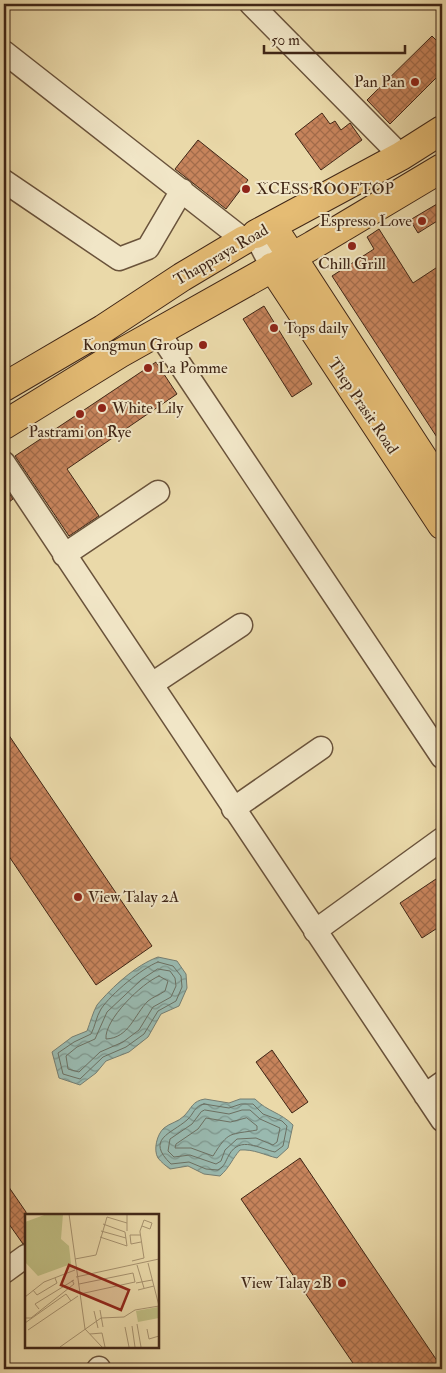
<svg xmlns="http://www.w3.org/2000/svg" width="446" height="1373" font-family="'IM FELL Double Pica',serif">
  <defs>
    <pattern id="water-waves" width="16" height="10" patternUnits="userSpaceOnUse" patternTransform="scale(1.25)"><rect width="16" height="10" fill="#99b9af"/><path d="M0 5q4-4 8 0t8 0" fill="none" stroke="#7e968d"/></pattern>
    <pattern id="building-cross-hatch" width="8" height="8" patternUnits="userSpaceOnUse" patternTransform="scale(1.25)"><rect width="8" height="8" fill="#c7845c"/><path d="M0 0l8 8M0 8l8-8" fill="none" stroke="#a36c4b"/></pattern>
  </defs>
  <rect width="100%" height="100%" fill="#ead9a9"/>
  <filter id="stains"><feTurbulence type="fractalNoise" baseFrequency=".004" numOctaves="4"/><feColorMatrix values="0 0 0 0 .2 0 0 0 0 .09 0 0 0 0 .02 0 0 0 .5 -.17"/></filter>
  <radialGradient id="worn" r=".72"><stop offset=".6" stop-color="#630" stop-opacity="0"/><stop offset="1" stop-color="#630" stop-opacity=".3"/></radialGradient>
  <path fill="url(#water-waves)" stroke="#757e72" d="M 158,957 L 177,961 L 186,974 L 187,988 L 179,1006 L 161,1014 L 148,1037 L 129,1052 L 106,1061 L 96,1073 L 80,1085 L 59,1078 L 52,1052 L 72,1037 L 87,1031 C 90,1023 93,1012 97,1005 C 112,987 136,965 158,957 Z
    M 205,1099 L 229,1103 L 240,1099 L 255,1099 C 268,1112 280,1112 293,1125 L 288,1148 L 277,1158 C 264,1155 254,1149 240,1150 C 232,1159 230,1167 220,1176 L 204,1174 L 188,1166 L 170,1169 C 166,1166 161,1162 158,1158 C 153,1150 157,1134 164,1128 C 170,1123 178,1122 184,1116 C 192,1108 192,1101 205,1099 Z"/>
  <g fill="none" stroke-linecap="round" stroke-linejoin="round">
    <path stroke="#6c7062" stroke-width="1" d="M 158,962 L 173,966 L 181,976 L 182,987 L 176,1001 L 158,1011 L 144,1034 L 126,1047 L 103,1057 L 80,1079 L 63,1074 L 58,1053 L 74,1042 L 91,1034 C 95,1027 96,1017 101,1009 C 111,994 142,968 158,962 Z
      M 158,969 L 170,971 L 175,978 L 176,986 L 171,997 L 153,1007 L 139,1030 L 123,1042 L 100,1052 L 79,1072 L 68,1069 L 66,1056 L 77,1047 L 95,1039 L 107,1012 L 141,980 Z
      M 159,976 L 168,981 L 165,991 C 159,995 153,997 148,1001 C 134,1015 129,1038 106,1039 C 104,1020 142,983 159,976 Z
      M 204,1104 L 229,1108 L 241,1104 L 253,1104 L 263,1114 L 282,1121 L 287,1126 L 283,1146 L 275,1152 C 260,1149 240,1135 229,1155 C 225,1162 225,1166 218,1170 L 206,1169 L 189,1162 L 171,1164 C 145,1139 171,1134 187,1120 C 194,1114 194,1106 204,1104 Z
      M 205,1110 L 229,1114 L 242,1110 L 250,1110 L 260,1119 L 280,1128 L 277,1142 L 273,1145 L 256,1138 L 237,1139 L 225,1150 L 221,1161 L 216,1164 L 190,1155 L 174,1157 L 168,1151 L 170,1139 L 192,1124 L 201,1112 Z
      M 247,1118 L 257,1126 L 257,1130 C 230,1135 229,1130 213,1156 L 191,1148 L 175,1148 L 176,1144 L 198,1129 L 206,1118 L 230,1122 Z"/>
  </g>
  <path fill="url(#building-cross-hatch)" stroke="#402616" d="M 432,36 L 442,46 L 442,72 L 390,124 L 367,100 Z
    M 322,113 L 330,124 L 335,121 L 341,130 L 350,123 L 362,140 L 321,170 L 295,134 Z
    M 198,140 L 248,180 L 226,209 L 175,169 Z
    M 442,201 L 442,218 L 418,233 L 410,220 Z
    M 379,229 L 413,283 L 442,264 L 442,445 L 332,276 L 374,249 L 367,237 Z
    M 264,306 L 312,384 L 292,397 L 243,319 Z
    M 156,362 L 177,394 L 67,469 L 99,516 L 69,536 L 15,456 Z
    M 4,486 L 13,499 L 4,506 Z
    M 4,728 L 152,946 L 96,985 L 4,849 Z
    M 442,875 L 442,925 L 422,938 L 400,903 Z
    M 272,1050 L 308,1102 L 292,1113 L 256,1062 Z
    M 300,1158 L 442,1368 L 442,1369 L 357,1369 L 241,1199 Z
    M 4,1180 L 26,1212 L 26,1243 L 23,1244 L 4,1217 Z"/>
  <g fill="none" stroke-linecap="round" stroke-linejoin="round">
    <defs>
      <path id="minor" d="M 251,4 L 401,156
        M 4,52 L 244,240 L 255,234 L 272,267
        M 4,181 L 119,259 L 148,248 L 182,190
        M 159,333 L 442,757
        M 4,463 L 442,1120
        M 64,555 L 158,492
        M 152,684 L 241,625
        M 233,809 L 321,748
        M 315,931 L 442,839
        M 425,1095 L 442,1083
        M 4,1272 L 26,1256
        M 98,1369 L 99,1368"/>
      <path id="major" d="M 272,226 L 442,487
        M 256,234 L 401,156 L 442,130
        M 272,267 L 442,525
        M 4,387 L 103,329 L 182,277 L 244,240
        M 4,425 L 119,354 L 313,245 L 442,168"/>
    </defs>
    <use href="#minor" stroke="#6a533b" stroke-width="25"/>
    <use href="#major" stroke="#402616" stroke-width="30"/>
    <use href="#minor" stroke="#f1e6c7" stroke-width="22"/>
    <use href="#major" stroke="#e5bc74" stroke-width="28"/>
  </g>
  <g fill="#8f2418" stroke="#f1e6c7" stroke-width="2">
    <circle cx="415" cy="82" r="5"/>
    <circle cx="246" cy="189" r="5"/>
    <circle cx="422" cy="221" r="5"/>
    <circle cx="352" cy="246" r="5"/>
    <circle cx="274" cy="328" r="5"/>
    <circle cx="203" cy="345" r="5"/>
    <circle cx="148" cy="368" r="5"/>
    <circle cx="102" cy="408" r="5"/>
    <circle cx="80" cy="414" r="5"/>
    <circle cx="78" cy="897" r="5"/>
    <circle cx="342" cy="1283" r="5"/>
  </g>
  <g text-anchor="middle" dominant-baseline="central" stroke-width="4" stroke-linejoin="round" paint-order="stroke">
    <g font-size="16" fill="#402616" stroke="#f1e6c7" text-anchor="start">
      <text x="405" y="82" text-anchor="end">Pan Pan</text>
      <text x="256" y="189">XCESS ROOFTOP</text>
      <text x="412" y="221" text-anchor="end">Espresso Love</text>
      <text x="352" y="264" text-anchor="middle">Chill Grill</text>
      <text x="284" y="328">Tops daily</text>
      <text x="193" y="345" text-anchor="end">Kongmun Group</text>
      <text x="158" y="368">La Pomme</text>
      <text x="112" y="408">White Lily</text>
      <text x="80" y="432" text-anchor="middle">Pastrami on Rye</text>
      <text x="88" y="897">View Talay 2A</text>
      <text x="332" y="1283" text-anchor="end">View Talay 2B</text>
    </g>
    <g font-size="16" fill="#402616" stroke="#f1e6c7">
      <text transform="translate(221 255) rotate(-30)">Thappraya Road</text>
      <text transform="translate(363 406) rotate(56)">Thep Prasit Road</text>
    </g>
  </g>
  <g transform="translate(25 1214)">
    <rect width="134" height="134" fill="#ead9a9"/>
    <path d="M 22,0 L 38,0 L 36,25 L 44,32 L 46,50 L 13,62 L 0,48 L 0,8 ZM 133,93 L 134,104 L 113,108 L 111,97 Z" fill="#bfbd82"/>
    <path fill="none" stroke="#a6916e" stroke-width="1" d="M 44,0 L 60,115 L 77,133M 76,17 L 101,24M 102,17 L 102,0M 115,21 L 105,21 L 106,30 L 116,28M 75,23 L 102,32 L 100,18 L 78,10M 50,45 L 71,41 L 82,3 L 102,9M 107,47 L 119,44 L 115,18 L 115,17 L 119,6 L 127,9 L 125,15 L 117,12M 123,49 L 134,92M 112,51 L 119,74M 51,63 L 134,45M 111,69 L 127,66M 54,70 L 108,59 L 110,68 L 55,80M 8,76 L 12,81 L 32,69 L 30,64M 113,76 L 129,72M 0,83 L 19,68 L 50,56M 14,95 L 10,90 L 49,66M 75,96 L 78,113M 69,97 L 73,114M 0,104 L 6,104 L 49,70 L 47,66M 0,109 L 41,80 L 46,87M 112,110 L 116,133M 107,112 L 110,133M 100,113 L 104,133M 122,115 L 124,125 L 134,122M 3,116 L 53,82M 65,120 L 77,119 L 80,133M 35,133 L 76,104 L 99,103 L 110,96 L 134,92"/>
    <path fill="#8f2418" fill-opacity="0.15" stroke="#8f2418" stroke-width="2.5" d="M 44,51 L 104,76 L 96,96 L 36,71 Z"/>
    <rect width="134" height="134" fill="none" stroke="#402616" stroke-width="2.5"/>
  </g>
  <rect width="446" height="1373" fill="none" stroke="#ead9a9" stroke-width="20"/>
  <rect x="5" y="5" width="436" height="1363" fill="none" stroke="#402616" stroke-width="2.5"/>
  <rect x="10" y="10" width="426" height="1353" fill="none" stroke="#402616"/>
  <path d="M264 45v8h141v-8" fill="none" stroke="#402616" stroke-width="2.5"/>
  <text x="271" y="45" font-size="15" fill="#402616" stroke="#f1e6c7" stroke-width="4" paint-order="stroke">50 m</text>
  <rect width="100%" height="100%" filter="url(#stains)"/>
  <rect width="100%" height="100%" fill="url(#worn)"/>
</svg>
